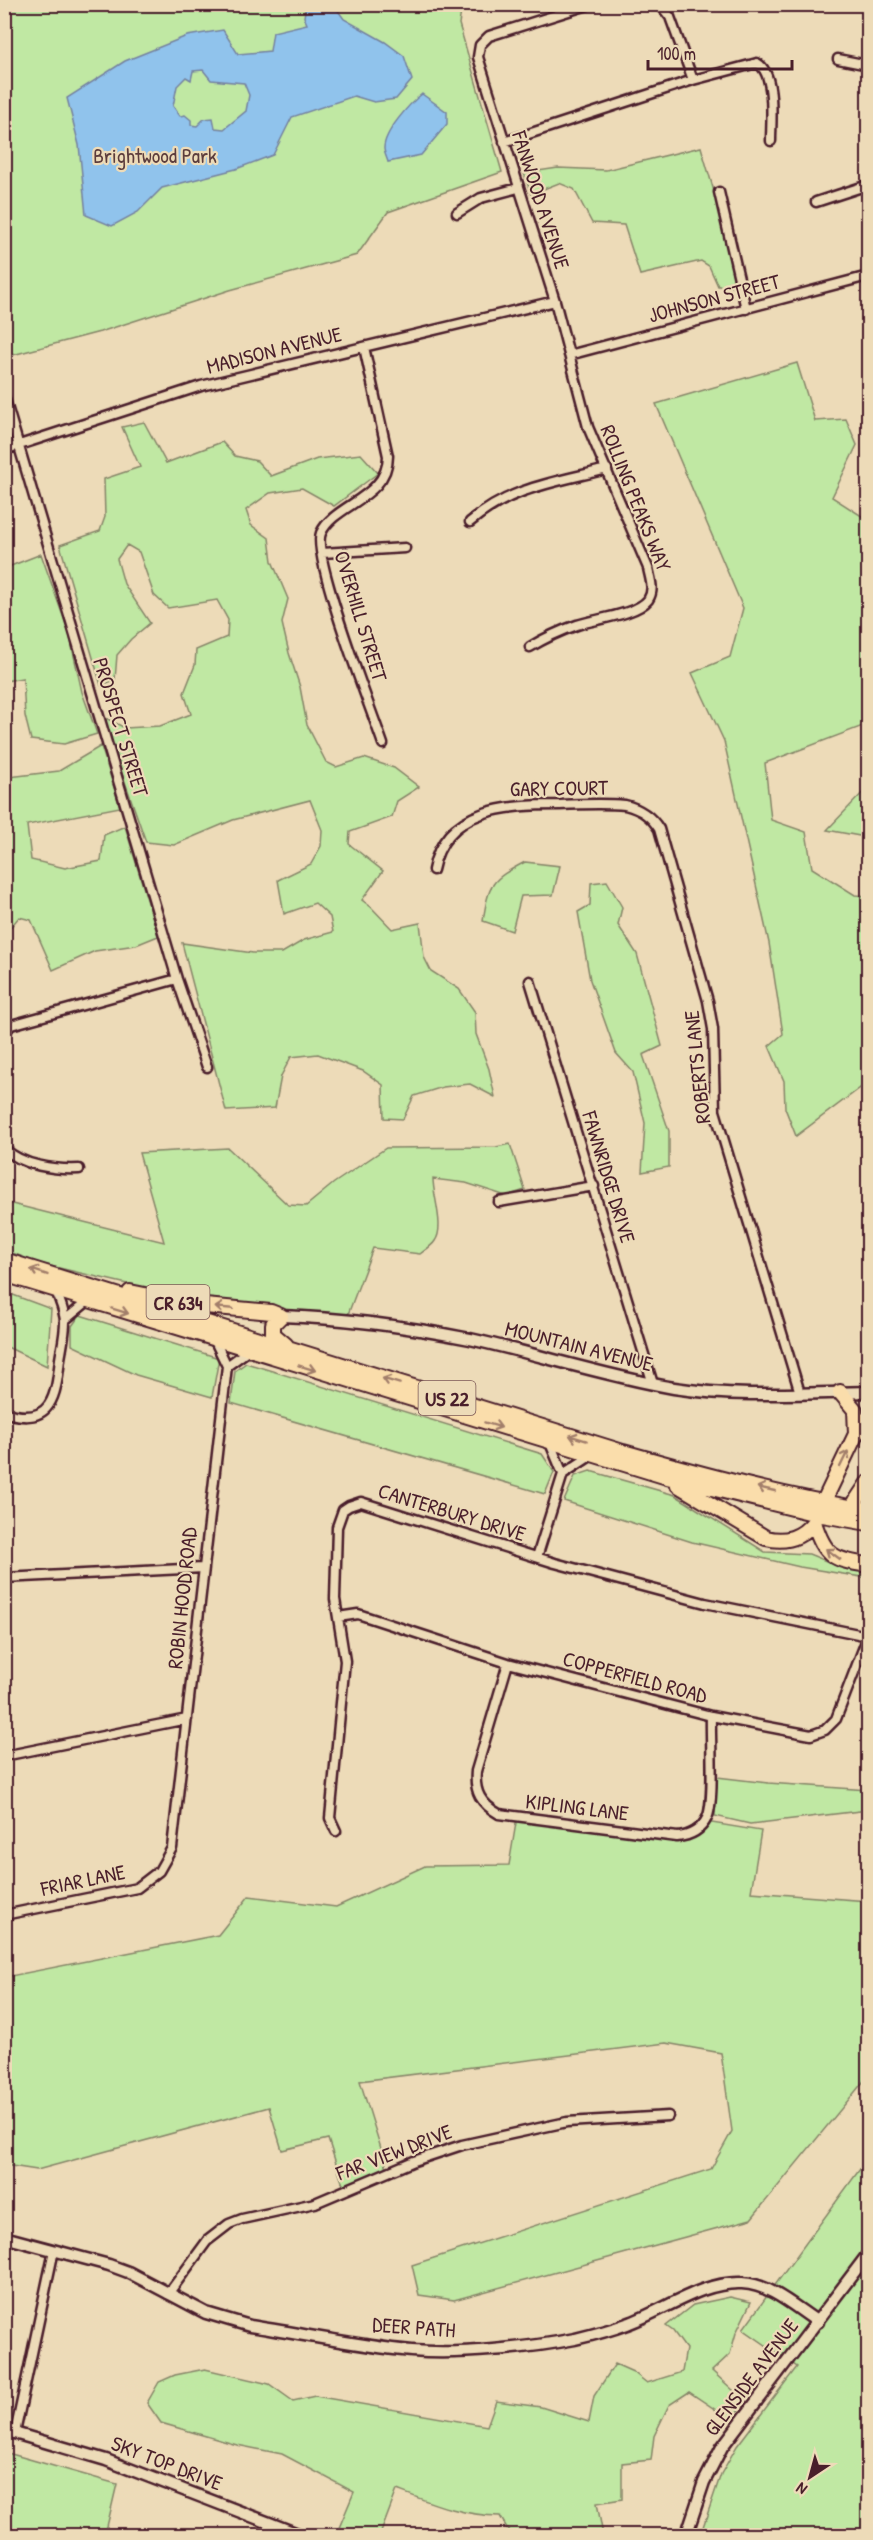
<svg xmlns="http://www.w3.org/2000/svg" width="873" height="2540" font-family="'Patrick Hand',sans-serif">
  <rect width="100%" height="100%" fill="#eddbb8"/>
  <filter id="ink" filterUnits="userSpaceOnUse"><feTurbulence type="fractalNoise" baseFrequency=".0167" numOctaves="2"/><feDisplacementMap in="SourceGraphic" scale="12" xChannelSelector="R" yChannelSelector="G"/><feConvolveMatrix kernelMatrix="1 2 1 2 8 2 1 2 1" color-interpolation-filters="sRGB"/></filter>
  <g filter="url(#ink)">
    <path fill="#c0e8a3" stroke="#858467" stroke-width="1.5" d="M 5,5 L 462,5 L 459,24 L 502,172 L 388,212 L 357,255 L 230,290 L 100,332 L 5,357 Z
      M 701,147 L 716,198 L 735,286 L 718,286 L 709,266 L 701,261 L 640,275 L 624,225 L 592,223 L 574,189 L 559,183 L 531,194 L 524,173 L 558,168 L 606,170 Z
      M 797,363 L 815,421 L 846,419 L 857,445 L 832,497 L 868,520 L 868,719 L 863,726 L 765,763 L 771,820 L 806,832 L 812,868 L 855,895 L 868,896 L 868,1082 L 796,1136 L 785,1108 L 784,1081 L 769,1046 L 783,1034 L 769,943 L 724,741 L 692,673 L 730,657 L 743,608 L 656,404 Z
      M 144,422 L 166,463 L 222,442 L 235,456 L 257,461 L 271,476 L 317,459 L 361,454 L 378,473 L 334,506 L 302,488 L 270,493 L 246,510 L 251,525 L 269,538 L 272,561 L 288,599 L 282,623 L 289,653 L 300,687 L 307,725 L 326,762 L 336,767 L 364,758 L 394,768 L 419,787 L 397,801 L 392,817 L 350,832 L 349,844 L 383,871 L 362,900 L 371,907 L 392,929 L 420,923 L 424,957 L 431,971 L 459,989 L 475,1012 L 476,1034 L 489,1069 L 495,1097 L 470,1084 L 443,1087 L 414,1096 L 403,1119 L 384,1118 L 383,1085 L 363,1071 L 318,1054 L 291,1057 L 281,1076 L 275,1108 L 226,1111 L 182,943 L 253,953 L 282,953 L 304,940 L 333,932 L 330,917 L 315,903 L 284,914 L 278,880 L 311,864 L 321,846 L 322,830 L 310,800 L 233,820 L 174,845 L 146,842 L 102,716 L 125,728 L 160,726 L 191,714 L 184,693 L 195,665 L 196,650 L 227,637 L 228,620 L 217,600 L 168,608 L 154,595 L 139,552 L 127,545 L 117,559 L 124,584 L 150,623 L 131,639 L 117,655 L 115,680 L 101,685 L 60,545 L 100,531 L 105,517 L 104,479 L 140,467 L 122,427 Z
      M 41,554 L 69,633 L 82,692 L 97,734 L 64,744 L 31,740 L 25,716 L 23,678 L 5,681 L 5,564 L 8,567 Z
      M 101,746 L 120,807 L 27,825 L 31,860 L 65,868 L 101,861 L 104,835 L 125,826 L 158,936 L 136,945 L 95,951 L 53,970 L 31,920 L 19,917 L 5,934 L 5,774 L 9,777 L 59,771 Z
      M 868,787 L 868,842 L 865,837 L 827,830 Z
      M 525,862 L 560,866 L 553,895 L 521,896 L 512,931 L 483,921 C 489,883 491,880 525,862 Z
      M 607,881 L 622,907 L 618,925 L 637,954 L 662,1046 L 643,1055 L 669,1131 L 669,1167 L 642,1172 L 645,1123 L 633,1072 L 616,1053 L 590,980 L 578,912 L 590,905 L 591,883 Z
      M 510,1144 L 525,1190 L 506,1196 L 466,1183 L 433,1179 C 433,1196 445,1228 435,1241 C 432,1246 425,1250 420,1254 L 373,1248 L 347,1317 L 195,1300 L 38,1263 L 5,1250 L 4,1202 L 164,1242 L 139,1153 L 228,1148 L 288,1205 L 306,1206 L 334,1183 L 386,1148 L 496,1147 Z
      M 5,1292 L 51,1309 L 47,1366 L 5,1346 Z
      M 80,1315 L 219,1358 L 212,1397 L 136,1375 L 72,1345 L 72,1326 Z
      M 246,1363 L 542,1454 L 554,1472 L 545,1494 L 231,1403 L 235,1371 Z
      M 590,1471 L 675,1495 L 765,1552 L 809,1554 L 836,1565 L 868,1570 L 868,1578 L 800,1567 L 692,1542 L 564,1501 L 575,1476 Z
      M 717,1777 L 768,1783 L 868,1790 L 868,1810 L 750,1824 L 715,1816 Z
      M 518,1811 L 678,1836 L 700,1821 L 761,1831 L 751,1892 L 868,1901 L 868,2076 L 751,2219 L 454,2300 L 419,2295 L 412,2265 L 711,2169 L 732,2131 L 721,2053 L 666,2043 L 360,2081 L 388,2171 L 345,2191 L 328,2139 L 282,2150 L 269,2107 L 37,2170 L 5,2165 L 5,1977 L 218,1935 L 249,1896 L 336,1907 L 425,1866 L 509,1865 Z
      M 868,2158 L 868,2535 L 700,2536 L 721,2474 L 737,2446 L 797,2367 L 743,2329 Z
      M 730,2297 L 751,2302 L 736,2333 L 730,2354 L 712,2371 L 745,2401 L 731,2420 L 689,2392 L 669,2405 L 654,2436 L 651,2460 L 622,2463 L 622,2499 L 597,2503 L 603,2535 L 511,2535 L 500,2516 C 463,2516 431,2503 397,2490 L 380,2535 L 336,2535 L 354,2492 L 282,2454 L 237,2445 L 161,2423 L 147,2403 L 159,2382 L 175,2375 L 205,2369 L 269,2384 L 293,2401 L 315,2396 L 487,2426 L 496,2401 L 541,2407 L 589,2422 L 594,2396 L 615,2364 L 633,2372 L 647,2383 L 682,2372 L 686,2349 L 673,2331 L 666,2326 L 693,2305 Z
      M 4,2452 L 117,2484 L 105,2535 L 5,2535 Z"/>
    <path fill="#90c3ec" stroke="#74819f" stroke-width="1.5" fill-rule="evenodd" d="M 306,5 L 334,5 L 344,19 L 385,42 L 404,56 L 412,80 L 396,99 L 374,102 L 354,96 L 292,117 L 273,155 L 236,169 L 162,188 L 138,212 L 112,226 L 86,215 L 79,145 L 67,98 L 125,61 L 187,36 L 223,30 L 238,54 L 270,51 L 273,32 L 307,24 L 304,17 ZM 203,70 L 211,80 L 244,83 L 249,95 L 246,111 L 224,129 L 215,128 L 213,118 L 204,119 L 197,126 L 191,125 L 191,120 L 185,115 L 180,116 L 173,106 L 177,86 L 186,77 L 191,80 L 193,71 Z
      M 422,94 L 447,112 L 447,124 L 421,155 L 388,162 C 387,158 384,153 384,148 C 384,132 410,103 422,94 Z"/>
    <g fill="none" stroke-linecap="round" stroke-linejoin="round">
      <defs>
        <path id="minor" d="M 660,4 L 670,17 L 693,80
          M 838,59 L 868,65
          M 504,142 L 693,80 L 757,63 C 776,73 771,121 771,141
          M 719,192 L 746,309
          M 816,202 L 868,185
          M 457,213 L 481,198 L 518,188
          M 364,347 L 388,456 C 388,498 334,504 321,533 C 311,556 372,712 383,744
          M 569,355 L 868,276
          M 4,396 L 177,979 L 207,1067
          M 4,450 L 201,386 L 555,301
          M 470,522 C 511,487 556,482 607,469
          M 322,553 L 405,548
          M 530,647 C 545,638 560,631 577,625 C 595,619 636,615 648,600 C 655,590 650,579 648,568 L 588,427 L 555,301 L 478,57 L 480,45 L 489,36 L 591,4
          M 433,870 C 445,807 509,805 560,805 C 582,804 604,803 625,805 C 641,809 651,816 659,829 L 708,1001 L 713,1029 L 715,1111 L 800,1393
          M 530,981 L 653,1384
          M 4,1033 L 11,1025 L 177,979
          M 4,1148 C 22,1166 55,1170 79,1169
          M 499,1202 L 594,1186
          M 65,1320 L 88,1301
          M 227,1366 L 249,1350
          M 4,1412 C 52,1428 56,1396 60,1359 C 62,1347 65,1334 65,1322 C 65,1312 59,1300 56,1290
          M 550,1443 L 563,1474
          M 537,1557 L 563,1474 L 592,1455
          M 4,1578 L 203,1568
          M 338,1617 L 358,1614 L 508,1663 L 711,1716 L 811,1735 L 825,1730 L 836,1719 L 868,1636
          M 508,1663 L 476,1771 C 474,1792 481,1804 499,1814 L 677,1837 C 690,1836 701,1830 707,1818 C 715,1802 710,1738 711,1716
          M 4,1756 L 187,1719
          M 336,1831 L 330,1818 L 345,1661 L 335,1599 L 337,1527 L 343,1510 L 349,1506 L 361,1502 L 555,1563 L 705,1603 L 868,1636
          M 4,1915 L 137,1888 L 159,1871 L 172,1848 L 227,1366 L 214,1339
          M 168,2294 L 207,2241 L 229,2224 L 242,2219 L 315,2203 L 414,2161 L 462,2145 L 567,2122 L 668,2116
          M 15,2433 L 54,2250"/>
        <path id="tertiary" d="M 281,1316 C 344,1318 409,1327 470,1339 C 538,1354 605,1376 674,1388 C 738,1398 804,1393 868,1392
          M 4,2237 L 109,2265 L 128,2272 L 206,2313 L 250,2326 C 303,2334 358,2346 412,2351 C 458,2355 529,2348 575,2339 C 592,2335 611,2330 627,2324 C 664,2311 702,2281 742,2283 C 770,2284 795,2307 818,2322
          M 4,2430 L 106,2460 L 303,2536
          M 686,2536 L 704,2482 L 722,2447 L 868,2254"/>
        <path id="trunk" d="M 4,1260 L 623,1452 C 704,1475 786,1497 868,1510
          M 4,1274 L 667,1477 L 817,1514 L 868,1523
          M 130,1292 L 194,1305 L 271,1312 L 281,1316 L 273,1324 L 273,1334 L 286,1345
          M 840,1392 L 855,1410 L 856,1434
          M 678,1485 L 766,1538 C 786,1543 801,1538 814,1522 L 856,1434 L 868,1418
          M 856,1516 L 856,1501 L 868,1483
          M 814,1522 C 825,1557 834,1560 868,1565"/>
      </defs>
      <use href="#minor" stroke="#4a1f2b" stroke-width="13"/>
      <use href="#tertiary" stroke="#4a1f2b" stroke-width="15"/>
      <use href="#trunk" stroke="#4a1f2b" stroke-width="18"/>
      <use href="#minor" stroke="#eddbb8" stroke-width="8"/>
      <use href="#tertiary" stroke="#eddbb8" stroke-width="10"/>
      <use href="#trunk" stroke="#faddab" stroke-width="14"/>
    </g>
    <defs><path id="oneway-shaft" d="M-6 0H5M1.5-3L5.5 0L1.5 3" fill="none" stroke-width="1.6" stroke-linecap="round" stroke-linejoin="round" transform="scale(1.5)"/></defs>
    <g stroke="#a27e6b">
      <use href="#oneway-shaft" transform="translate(39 1272) rotate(-161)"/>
      <use href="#oneway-shaft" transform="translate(224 1308) rotate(-175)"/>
      <use href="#oneway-shaft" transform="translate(120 1311) rotate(17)"/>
      <use href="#oneway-shaft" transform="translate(307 1368) rotate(17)"/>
      <use href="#oneway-shaft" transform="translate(391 1381) rotate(-163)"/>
      <use href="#oneway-shaft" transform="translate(493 1425) rotate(17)"/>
      <use href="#oneway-shaft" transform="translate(578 1438) rotate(-163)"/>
      <use href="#oneway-shaft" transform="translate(844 1459) rotate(-64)"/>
      <use href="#oneway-shaft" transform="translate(766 1489) rotate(-167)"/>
      <use href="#oneway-shaft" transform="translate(833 1554) rotate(-144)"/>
    </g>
  </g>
  <g text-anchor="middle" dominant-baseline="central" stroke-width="4.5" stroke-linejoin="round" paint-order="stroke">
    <g fill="#eddbb8" stroke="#7b5755" stroke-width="1.5">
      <rect x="146.5" y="1285" width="63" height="34" rx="4.5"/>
      <rect x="418.5" y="1381" width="57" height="34" rx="4.5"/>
    </g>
    <g font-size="20" font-weight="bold" fill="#4a1f2b">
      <text x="178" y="1302">CR 634</text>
      <text x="447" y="1398">US 22</text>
    </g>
    <g font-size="21" fill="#5c3d3d" stroke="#eddbb8">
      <text x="155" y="155">Brightwood Park</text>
    </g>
    <g font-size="21" fill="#4a1f2b" stroke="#eddbb8">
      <text transform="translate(541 200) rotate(72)">FANWOOD AVENUE</text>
      <text transform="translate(714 298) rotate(-15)">JOHNSON STREET</text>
      <text transform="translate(274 350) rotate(-14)">MADISON AVENUE</text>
      <text transform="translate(636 498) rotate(68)">ROLLING PEAKS WAY</text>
      <text transform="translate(361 616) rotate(73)">OVERHILL STREET</text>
      <text transform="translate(121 727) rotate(73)">PROSPECT STREET</text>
      <text transform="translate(559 788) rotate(-1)">GARY COURT</text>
      <text transform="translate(697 1067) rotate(-96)">ROBERTS LANE</text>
      <text transform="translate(609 1177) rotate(73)">FAWNRIDGE DRIVE</text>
      <text transform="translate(579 1346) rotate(14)">MOUNTAIN AVENUE</text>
      <text transform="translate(452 1512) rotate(17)">CANTERBURY DRIVE</text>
      <text transform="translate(182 1598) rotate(-84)">ROBIN HOOD ROAD</text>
      <text transform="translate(635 1677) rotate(15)">COPPERFIELD ROAD</text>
      <text transform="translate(577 1807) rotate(7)">KIPLING LANE</text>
      <text transform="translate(83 1880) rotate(-12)">FRIAR LANE</text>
      <text transform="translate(394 2152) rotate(-21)">FAR VIEW DRIVE</text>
      <text transform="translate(414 2327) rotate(4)">DEER PATH</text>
      <text transform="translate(751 2377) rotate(-53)">GLENSIDE AVENUE</text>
      <text transform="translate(167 2463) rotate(21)">SKY TOP DRIVE</text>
    </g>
  </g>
  <rect width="873" height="2540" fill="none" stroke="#eddbb8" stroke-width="24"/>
  <rect x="12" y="12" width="849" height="2516" fill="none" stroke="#4a1f2b" stroke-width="2" filter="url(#ink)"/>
  <g transform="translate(810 2477) rotate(216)" stroke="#eddbb8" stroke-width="4.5" paint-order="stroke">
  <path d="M0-4.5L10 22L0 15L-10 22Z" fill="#4a1f2b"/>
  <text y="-9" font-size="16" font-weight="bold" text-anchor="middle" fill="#4a1f2b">N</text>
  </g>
  <path d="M648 60v9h144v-9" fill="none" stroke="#4a1f2b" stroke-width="3"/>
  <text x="657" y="60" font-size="18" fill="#4a1f2b" stroke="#eddbb8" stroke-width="4.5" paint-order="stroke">100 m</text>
</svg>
